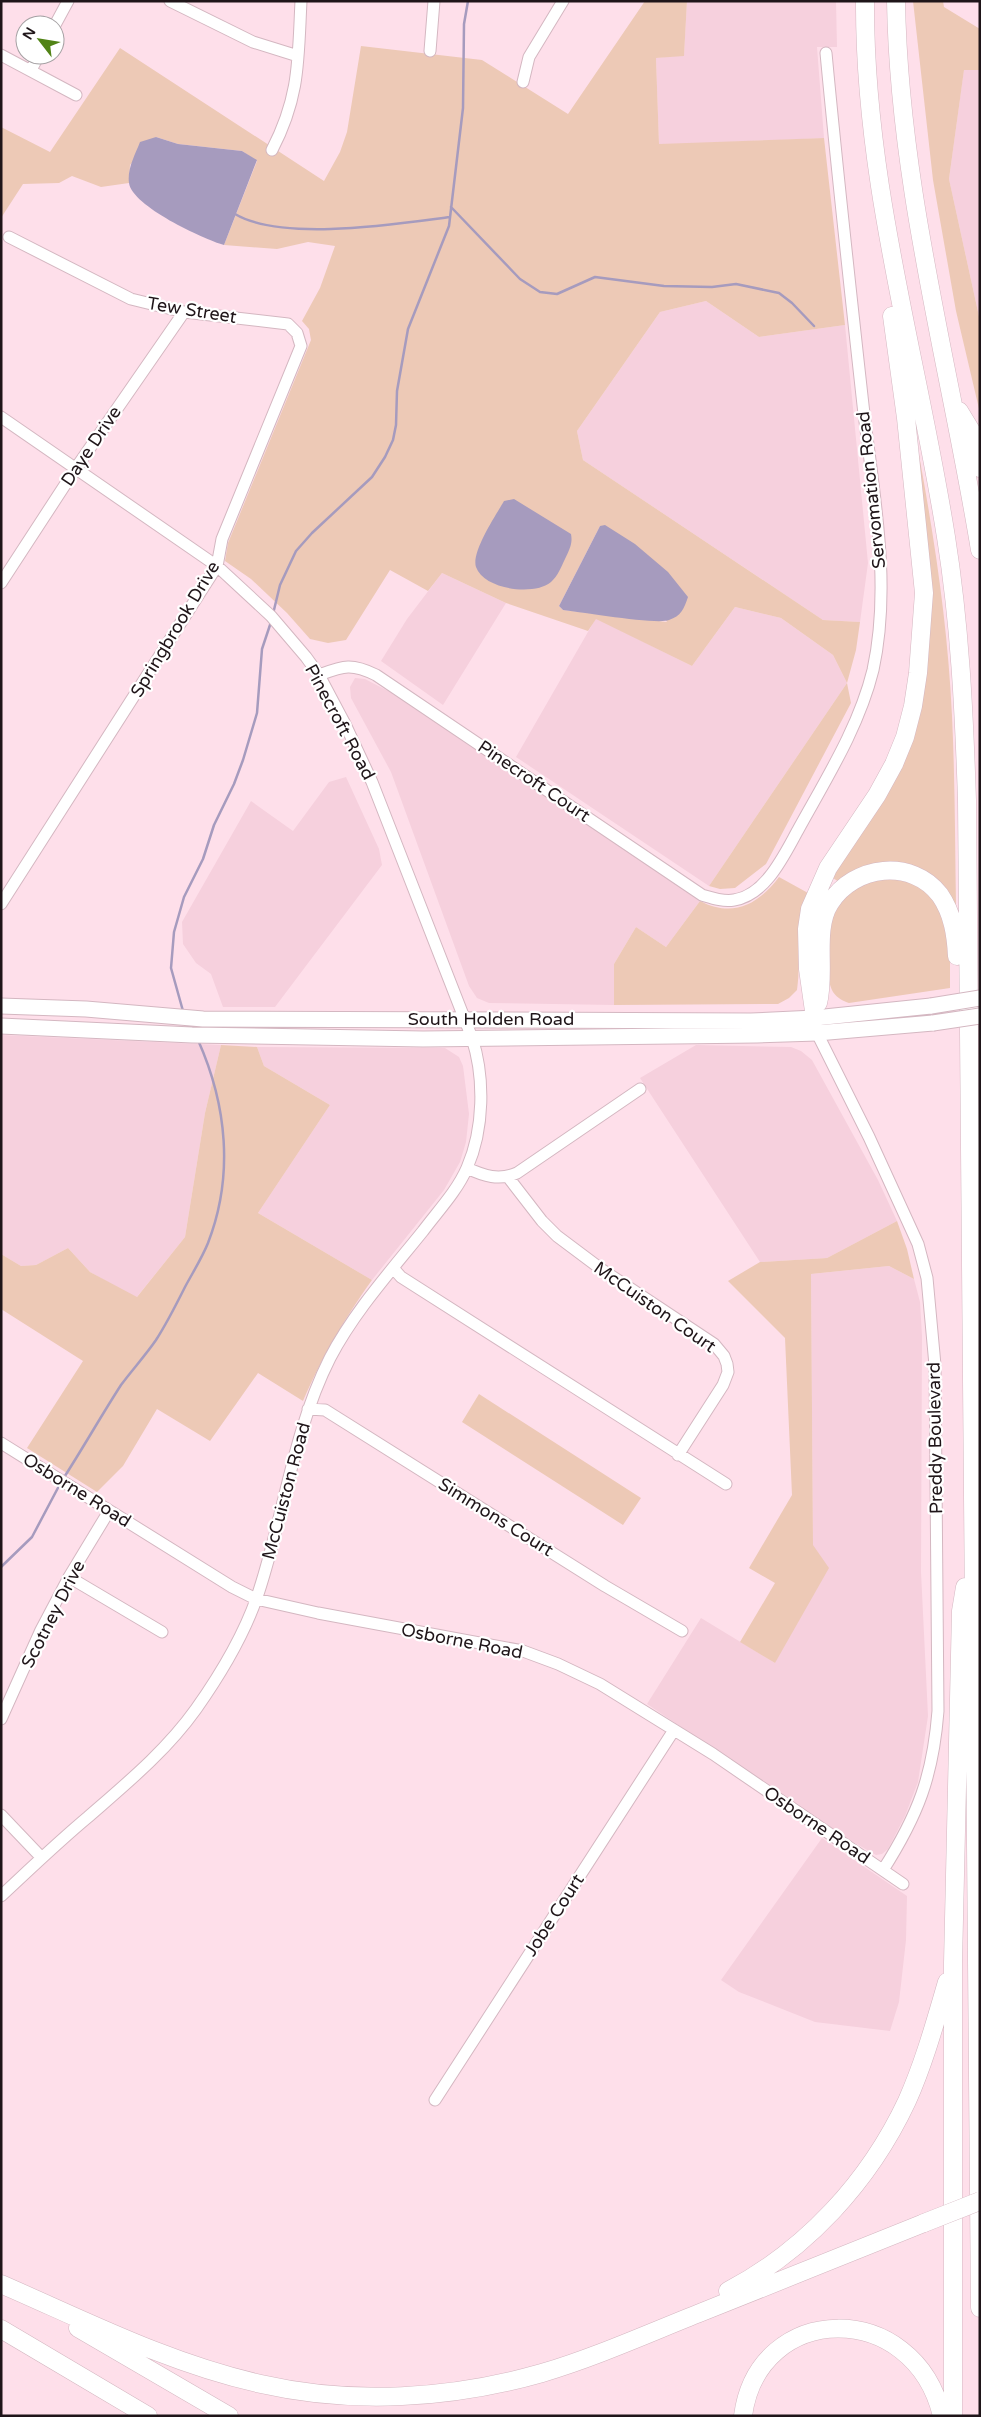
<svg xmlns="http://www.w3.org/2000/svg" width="981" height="2417" font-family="'Varela Round',sans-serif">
  <rect width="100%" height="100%" fill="#fedfea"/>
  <path fill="#f6d0dd" d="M 687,1 L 836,1 L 837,47 L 817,47 L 824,138 L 659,145 L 656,58 L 684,55 Z
    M 964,69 L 980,70 L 980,321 L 949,179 Z
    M 706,301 L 759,337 L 845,325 L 868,563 L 860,622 L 823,620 L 583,460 L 577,431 L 660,312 Z
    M 442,573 L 506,603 L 443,705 L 381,661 L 407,619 Z
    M 735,607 L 781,618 L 833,655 L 847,683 L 709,886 L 516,757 L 596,618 L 692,666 Z
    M 355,678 L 365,679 L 390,692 L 700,901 L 666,947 L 636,927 L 614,964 L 614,1005 L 489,1003 L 477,998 L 469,986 L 391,772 L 351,698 L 350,687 Z
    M 346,777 L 379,849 L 382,865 L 275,1007 L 223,1007 L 211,974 L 196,963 L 183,944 L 182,922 L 251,801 L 293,831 L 329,782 Z
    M 1,1035 L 221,1045 L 205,1113 L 185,1237 L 136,1298 L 90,1272 L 68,1248 L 36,1265 L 21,1266 L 1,1254 Z
    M 696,1045 L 791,1047 L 801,1051 L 812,1060 L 878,1180 L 897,1221 L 827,1258 L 760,1262 L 640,1078 Z
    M 257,1047 L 445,1048 L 459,1057 L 463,1066 L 469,1114 L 466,1142 L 460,1162 L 444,1190 L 372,1280 L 258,1213 L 330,1105 L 264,1066 Z
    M 889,1266 L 914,1279 L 920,1302 L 922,1336 L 921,1572 L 928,1716 L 918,1782 L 905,1816 L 888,1849 L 882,1854 L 876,1855 L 846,1838 L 647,1704 L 701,1618 L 775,1663 L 813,1545 L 811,1274 Z
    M 822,1838 L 907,1896 L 906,1940 L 899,2002 L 890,2031 L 815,2022 L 739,1992 L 721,1980 Z"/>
  <path fill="#edc9b6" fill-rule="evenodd" d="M 645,1 L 687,1 L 684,56 L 656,58 L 659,144 L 824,138 L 845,325 L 759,337 L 706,301 L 660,312 L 577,431 L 583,460 L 823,620 L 860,622 L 856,650 L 847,683 L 851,703 L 766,864 L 735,888 L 720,889 L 709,886 L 847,683 L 833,655 L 781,618 L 735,607 L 692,666 L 596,619 L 588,631 L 506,603 L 442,573 L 428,591 L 390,570 L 346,640 L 328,643 L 310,639 L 287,613 L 251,579 L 225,561 L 228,543 L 311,340 L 309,329 L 302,321 L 320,288 L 335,246 L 308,242 L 277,249 L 224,245 L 257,161 L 242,151 L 178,144 L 156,137 L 130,165 L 129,183 L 101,187 L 72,176 L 59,183 L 23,184 L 1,218 L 1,127 L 50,152 L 120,48 L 324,181 L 340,152 L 347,132 L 361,46 L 482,60 L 568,114 ZM 600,526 L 667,622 L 563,610 L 559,606 Z
    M 913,1 L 943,1 L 944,7 L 980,29 L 980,70 L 964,70 L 949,179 L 980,321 L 980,413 L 956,311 L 933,180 Z
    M 919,455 C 935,542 948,628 952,716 C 955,779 955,843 956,906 L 932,877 L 839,882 L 833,878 L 918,709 L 917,456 Z
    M 904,876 L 934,896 L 950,926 L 950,988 L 849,1003 C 843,1001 837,998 833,992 C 822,973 826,912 843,896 C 863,877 878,878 904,876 Z
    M 779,877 L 808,893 C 794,926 802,956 797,990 L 789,998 L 778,1004 L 614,1005 L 614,964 L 636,927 L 666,947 L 700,901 C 733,918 758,905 779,877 Z
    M 221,1045 L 257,1047 L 264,1066 L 330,1105 L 258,1213 L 372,1280 C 343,1321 323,1355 303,1401 L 258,1373 L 210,1441 L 157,1409 L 123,1466 L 97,1492 L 27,1448 L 83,1361 L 1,1309 L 1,1254 L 21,1266 L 36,1265 L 68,1248 L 90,1272 L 137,1297 L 185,1237 L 205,1113 Z
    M 897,1221 L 907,1249 L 914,1279 L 889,1266 L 811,1274 L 813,1545 L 829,1568 L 775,1663 L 740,1642 L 775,1583 L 749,1568 L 792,1495 L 785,1338 L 728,1281 L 760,1262 L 827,1258 Z
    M 479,1394 L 641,1498 L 623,1525 L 462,1422 Z"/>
  <path fill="#a69bbe" d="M 156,137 L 178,144 L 242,151 L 257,160 L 224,245 C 203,239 132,206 129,183 C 127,169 135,155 140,142 Z
    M 514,499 L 571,534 C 573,544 569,550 565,559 C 561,567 558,576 551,582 C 535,596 484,590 476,567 C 471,552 496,515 504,501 Z
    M 605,525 L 635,544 L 668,572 L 688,597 C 684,609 681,616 669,620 C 658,625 581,612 563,610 L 559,606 L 600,526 Z"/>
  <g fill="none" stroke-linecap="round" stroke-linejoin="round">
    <path stroke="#a69bbe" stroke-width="2.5" d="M 451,207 L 520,279 L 540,292 L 557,294 L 595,277 L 664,286 L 712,287 L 736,284 L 779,293 L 792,303 L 814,326
      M 235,214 C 282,242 396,224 450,217
      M 273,614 L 280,585 L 296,551 L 312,533 L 372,477 L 385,457 L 393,440 L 396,425 L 397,391 L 408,329 L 449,226 L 463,108 L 464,24 L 468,1
      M 183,1011 L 171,968 L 174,932 L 184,897 L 203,859 L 214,825 L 234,784 L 243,760 L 257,713 L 262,649 L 271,622
      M 63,1479 C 83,1448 101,1416 121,1385 C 132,1370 145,1356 156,1340 C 167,1323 176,1305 185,1287 C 193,1272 202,1258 208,1243 C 234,1176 227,1105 198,1040
      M 1,1567 L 32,1537 L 60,1484"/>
    <defs>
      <path id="minor" d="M 170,1 L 253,42 L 298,56
        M 55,25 L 68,1
        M 430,51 L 434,1
        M 1,55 L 76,95
        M 31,70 L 39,55
        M 523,82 L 529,57 L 563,1
        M 272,150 C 300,96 298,60 301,1
        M 1,417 L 217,566 L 271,616 L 306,657 L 319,675 L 345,724 L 372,782 L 472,1038 C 485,1078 484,1129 467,1168 C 457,1191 438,1211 423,1231 C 390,1272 354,1312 330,1358 C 292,1433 284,1518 257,1597 C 243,1637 220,1675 196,1709 C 166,1751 127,1783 88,1817 C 58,1842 30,1869 1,1896
        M 1,583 L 76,468 L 184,312
        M 319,675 C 344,666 351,663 376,675 L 702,895 C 712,898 723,902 734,900 C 766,895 784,855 798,830 C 826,779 859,727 873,670 C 892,583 873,492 863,405 C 850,288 837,170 826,53
        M 1,904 L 217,566 L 222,539 L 301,346 L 297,333 L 288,324 L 184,312 L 131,299 L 9,237
        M 816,1026 L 817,1033 L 869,1137 L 918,1244 L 927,1278 L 935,1365 L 938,1711 C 933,1776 918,1815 883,1870
        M 467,1168 C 484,1176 499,1181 517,1173 L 640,1089
        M 508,1177 L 542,1221 L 557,1236 L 601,1269 L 714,1344 L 724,1356 L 727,1364 L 728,1372 L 723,1385 L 678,1455
        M 393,1268 L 401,1277 L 726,1484
        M 308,1409 L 325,1410 L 605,1586 L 682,1631
        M 1,1443 L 232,1587 L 256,1599 L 318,1613 L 523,1651 L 558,1664 L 600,1684 L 713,1754 L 903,1884
        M 69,1577 L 162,1632
        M 1,1719 L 41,1630 L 69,1577 L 109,1511
        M 1,1815 L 41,1857
        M 435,2100 L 674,1730"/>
      <path id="major" d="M 1,1006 L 86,1009 L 203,1019 L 751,1021 L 815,1018 L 931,1006
        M 1,1026 L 192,1035 L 423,1039 L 757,1035 L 817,1033 L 933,1023"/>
      <path id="highway" d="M 865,1 C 864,184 918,359 946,537 C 960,625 964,712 967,800 L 980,2308
        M 896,1 C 899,187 950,367 980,550
        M 959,411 L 973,434 L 980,468
        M 818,1003 C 826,973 813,929 830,903 C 854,865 912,858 940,895 C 953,914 956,935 957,956
        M 815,1018 L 808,969 L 807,929 L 810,909 L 828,868 L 877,795 L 894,764 L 905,737 L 913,706 L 918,673 L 924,593 L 906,418 L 892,316
        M 1,2284 C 86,2321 170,2364 261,2384 C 353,2405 451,2399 542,2373 C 596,2357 649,2333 702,2312 C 776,2282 850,2253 924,2223
        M 728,2291 C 806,2250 869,2182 907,2101 C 924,2063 935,2023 947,1982
        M 78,2328 L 229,2416
        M 1,2329 L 148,2416
        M 743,2416 C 758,2301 914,2298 942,2416
        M 953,2416 L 953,1963 L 961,1611 L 965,1587"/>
    </defs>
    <use href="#minor" stroke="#d4b7c1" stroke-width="13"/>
    <use href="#major" stroke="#d4b7c1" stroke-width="17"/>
    <use href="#highway" stroke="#d4b7c1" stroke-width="19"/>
    <use href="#minor" stroke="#fff" stroke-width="11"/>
    <use href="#major" stroke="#fff" stroke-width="15"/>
    <use href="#highway" stroke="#fff" stroke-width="18"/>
    <defs>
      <path id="major-bridge" d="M 931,1006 L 980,998
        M 933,1023 L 980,1016"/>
      <path id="highway-bridge" d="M 924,2223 L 980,2201"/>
    </defs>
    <use href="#major-bridge" stroke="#d4b7c1" stroke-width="17" stroke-linecap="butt"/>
    <use href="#highway-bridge" stroke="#d4b7c1" stroke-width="19" stroke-linecap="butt"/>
    <use href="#major-bridge" stroke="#fff" stroke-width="15"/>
    <use href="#highway-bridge" stroke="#fff" stroke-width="18"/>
  </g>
  <g text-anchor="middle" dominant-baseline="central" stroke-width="4.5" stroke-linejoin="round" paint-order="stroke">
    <g font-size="18" fill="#1f1519" stroke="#fff">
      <text transform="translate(192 310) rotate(9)">Tew Street</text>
      <text transform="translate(91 446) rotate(-56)">Daye Drive</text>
      <text transform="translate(871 490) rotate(-96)">Servomation Road</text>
      <text transform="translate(175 629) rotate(-59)">Springbrook Drive</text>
      <text transform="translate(340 722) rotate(62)">Pinecroft Road</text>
      <text transform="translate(534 781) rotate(34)">Pinecroft Court</text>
      <text x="491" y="1019">South Holden Road</text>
      <text transform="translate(655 1307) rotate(35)">McCuiston Court</text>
      <text transform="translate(935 1438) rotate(-91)">Preddy Boulevard</text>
      <text transform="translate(77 1490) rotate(32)">Osborne Road</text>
      <text transform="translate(286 1491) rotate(-75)">McCuiston Road</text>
      <text transform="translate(496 1517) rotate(32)">Simmons Court</text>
      <text transform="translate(53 1614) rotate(-63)">Scotney Drive</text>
      <text transform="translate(462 1641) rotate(11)">Osborne Road</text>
      <text transform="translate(817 1825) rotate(34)">Osborne Road</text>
      <text transform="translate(554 1915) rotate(-57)">Jobe Court</text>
    </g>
  </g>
  <rect width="981" height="2417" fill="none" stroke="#1f1519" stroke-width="5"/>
  <g transform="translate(40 40) rotate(301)"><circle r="24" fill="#ffffff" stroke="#a5a1a3"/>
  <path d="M0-4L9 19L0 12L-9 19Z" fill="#518316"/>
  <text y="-8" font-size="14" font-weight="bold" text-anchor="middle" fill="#1f1519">N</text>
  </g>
</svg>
